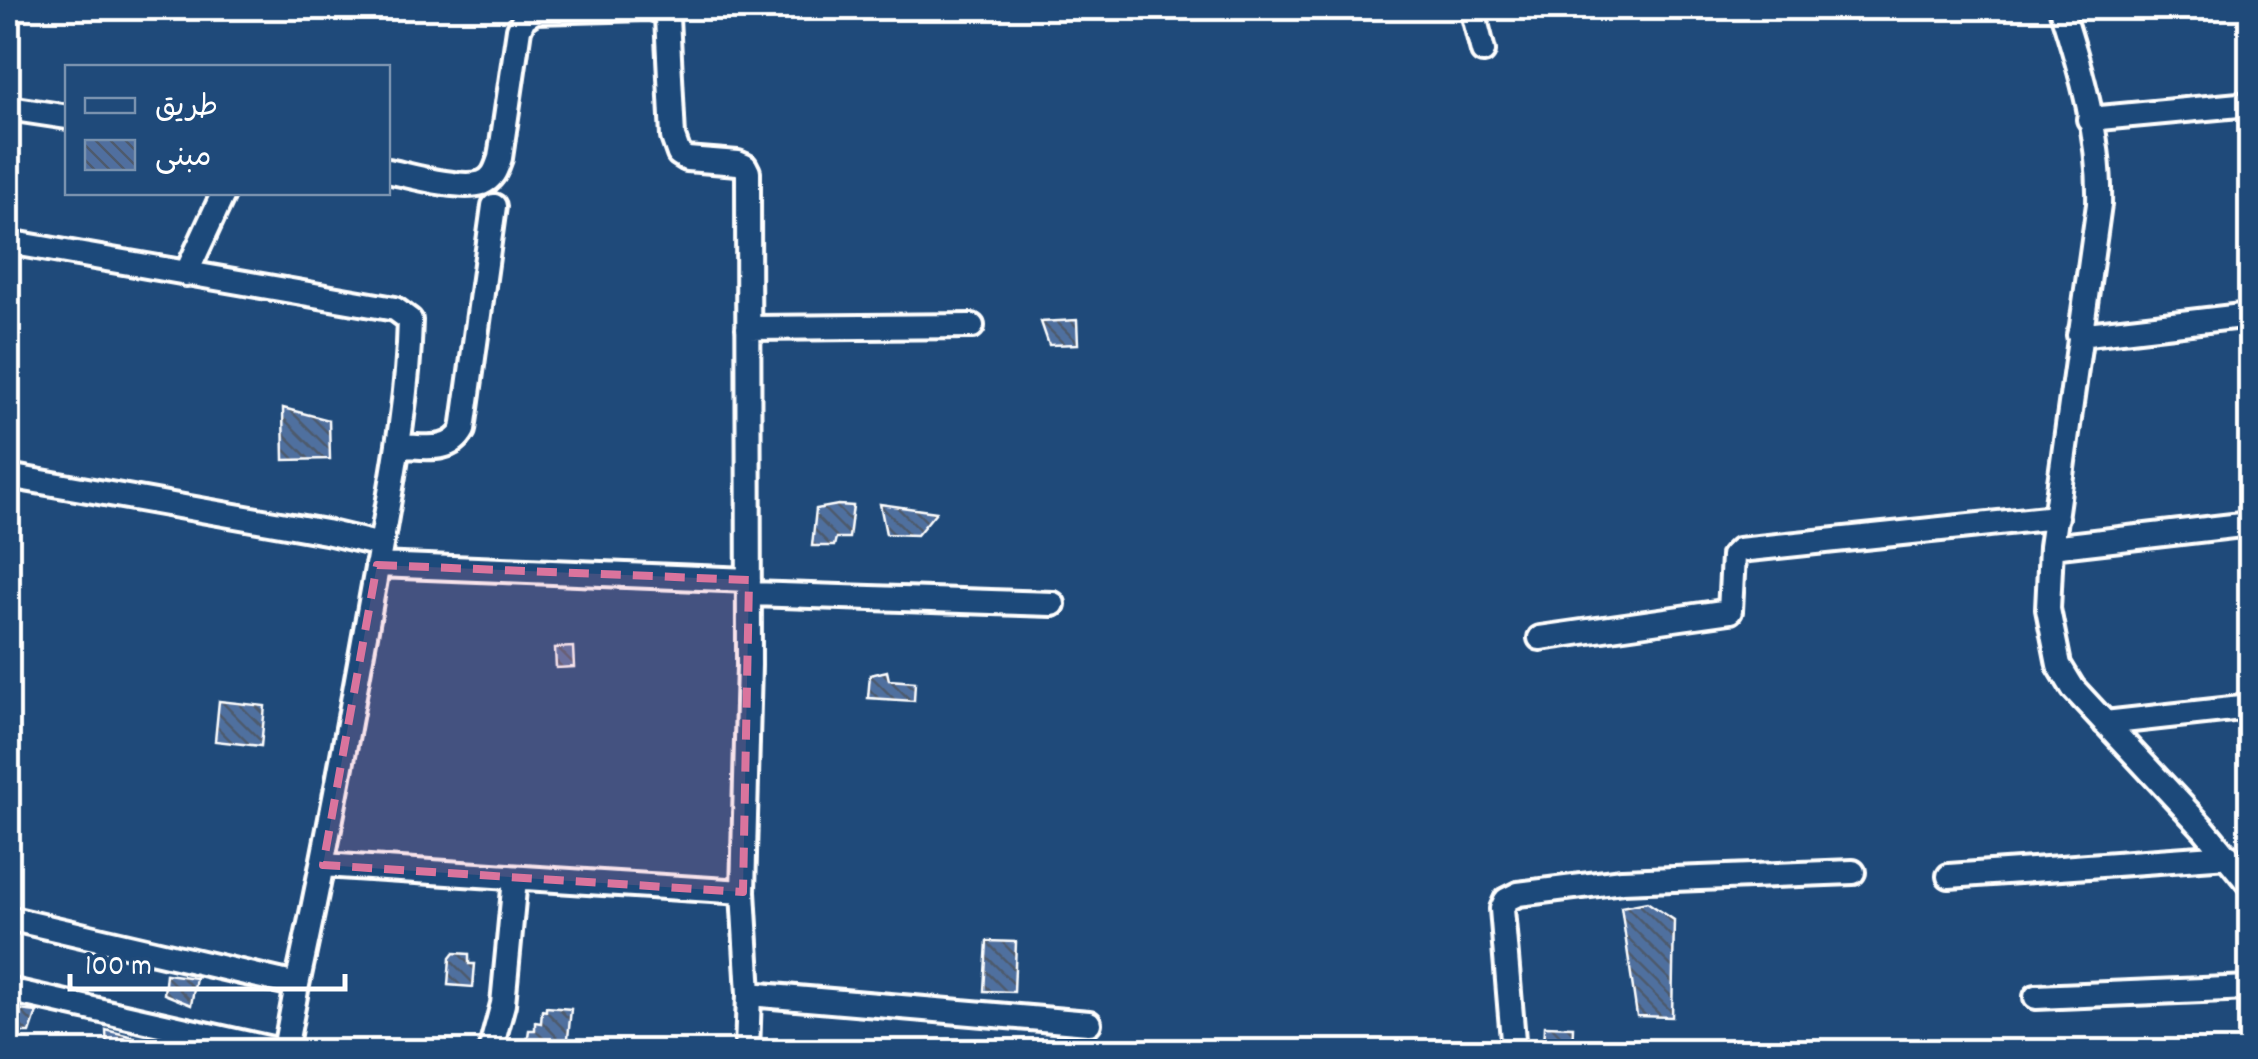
<svg xmlns="http://www.w3.org/2000/svg" width="2258" height="1059" font-family="Dekko,'Playpen Sans Arabic',sans-serif">
  <defs>
    <pattern id="building-back-hatch" width="6" height="6" patternUnits="userSpaceOnUse" patternTransform="scale(2.5)"><rect width="6" height="6" fill="#506f9f"/><path d="M-1 5l2 2M0 0l6 6M5-1l2 2" fill="none" stroke="#4e5a6d"/></pattern>
  </defs>
  <rect width="100%" height="100%" fill="#1f4a7a"/>
  <filter id="ink" filterUnits="userSpaceOnUse"><feTurbulence type="fractalNoise" baseFrequency=".01" numOctaves="2"/><feDisplacementMap in="SourceGraphic" scale="20" xChannelSelector="R" yChannelSelector="G"/><feConvolveMatrix kernelMatrix="1 2 1 2 8 2 1 2 1" color-interpolation-filters="sRGB"/></filter>
  <g filter="url(#ink)">
    <path fill="url(#building-back-hatch)" stroke="#fff" stroke-width="2.5" d="M 1077,320 L 1078,344 L 1049,345 L 1041,322 Z
      M 283,408 L 329,420 L 330,459 L 284,460 Z
      M 880,504 L 936,512 L 917,535 L 886,534 Z
      M 838,505 L 853,506 L 849,538 L 836,538 L 834,546 L 812,546 L 816,509 Z
      M 573,647 L 574,667 L 556,668 L 555,648 Z
      M 887,671 L 889,680 L 915,682 L 914,701 L 868,698 L 870,675 Z
      M 219,701 L 265,706 L 261,746 L 215,741 Z
      M 1647,902 L 1674,920 L 1672,1017 L 1637,1016 L 1621,907 Z
      M 987,941 L 1016,942 L 1014,992 L 984,991 Z
      M 454,953 L 469,954 L 469,964 L 475,964 L 473,987 L 448,985 L 450,958 Z
      M 166,974 L 196,978 L 191,1005 L 164,994 Z
      M 546,1007 L 571,1009 L 567,1048 L 527,1043 L 529,1030 L 535,1030 L 535,1022 L 541,1023 L 542,1010 L 546,1011 Z
      M 11,1009 L 37,1012 L 30,1033 L 12,1033 Z
      M 1544,1026 L 1573,1027 L 1572,1052 L 1543,1051 Z
      M 106,1030 L 137,1038 L 134,1052 L 107,1052 Z"/>
    <g fill="none" stroke-linecap="round" stroke-linejoin="round">
      <defs>
        <path id="minor" d="M 1472,8 L 1483,51
          M 2061,8 C 2081,70 2101,139 2099,204 L 2051,547 L 2048,609 L 2059,665 L 2073,688 L 2204,829 L 2250,885
          M 8,108 L 68,117
          M 2089,119 L 2250,104
          M 388,171 C 411,176 460,190 482,183 C 494,178 496,169 500,158 L 519,29 L 524,18 L 535,11 L 650,8 L 661,11 L 667,17 L 673,137 L 679,154 L 687,159 L 738,163 L 745,166 L 748,172 L 749,665 L 743,892 L 749,994 L 747,1052
          M 8,242 L 395,309 L 410,320 C 408,404 391,486 377,568 C 352,708 327,847 297,985 L 8,918
          M 186,274 L 224,192
          M 748,328 L 972,326
          M 2079,335 L 2250,315
          M 399,446 C 423,446 450,454 463,430 L 494,206
          M 8,476 L 326,532 L 381,545
          M 2051,547 L 2250,524
          M 377,565 L 749,580
          M 749,594 L 1053,604
          M 1540,638 L 1730,611 L 1733,556 L 1739,550 L 2056,517
          M 2105,723 L 2250,707
          M 323,865 L 743,892
          M 1949,876 L 2228,856
          M 8,990 L 285,1052
          M 749,994 L 1089,1023
          M 2036,997 L 2250,988
          M 285,1050 L 297,985
          M 490,1052 L 503,1004 L 515,879
          M 1514,1052 L 1502,909 L 1506,900 L 1518,894 L 1622,881 L 1853,872"/>
      </defs>
      <use href="#minor" stroke="#fff" stroke-width="30"/>
      <use href="#minor" stroke="#1f4a7a" stroke-width="22"/>
    </g>
  </g>
  <path fill="#da749d" fill-opacity="0.2" stroke="#da749d" stroke-width="8" stroke-dasharray="20 12" stroke-linejoin="round" d="M 377,565 L 749,580 L 743,892 L 323,865 Z"/>
  <rect width="2258" height="1059" fill="none" stroke="#1f4a7a" stroke-width="40"/>
  <rect x="20" y="20" width="2218" height="1019" fill="none" stroke="#fff" stroke-width="4" filter="url(#ink)"/>
  <rect x="65" y="65" width="325" height="130" fill="#1f4a7a" stroke="#7992af" stroke-width="2.5"/>
  <rect x="85" y="98" width="50" height="15" fill="#1f4a7a" stroke="#7992af" stroke-width="2.5"/>
  <text x="155" y="115" font-size="30" fill="#ffffff">طريق</text>
  <rect x="85" y="140" width="50" height="30" fill="url(#building-back-hatch)" stroke="#7992af" stroke-width="2.5"/>
  <text x="155" y="165" font-size="30" fill="#ffffff">مبنى</text>
  <path d="M70 974v15h275v-15" fill="none" stroke="#ffffff" stroke-width="5"/>
  <text x="85" y="974" font-size="30" fill="#ffffff" stroke="#1f4a7a" stroke-width="8" paint-order="stroke">100 m</text>
</svg>
